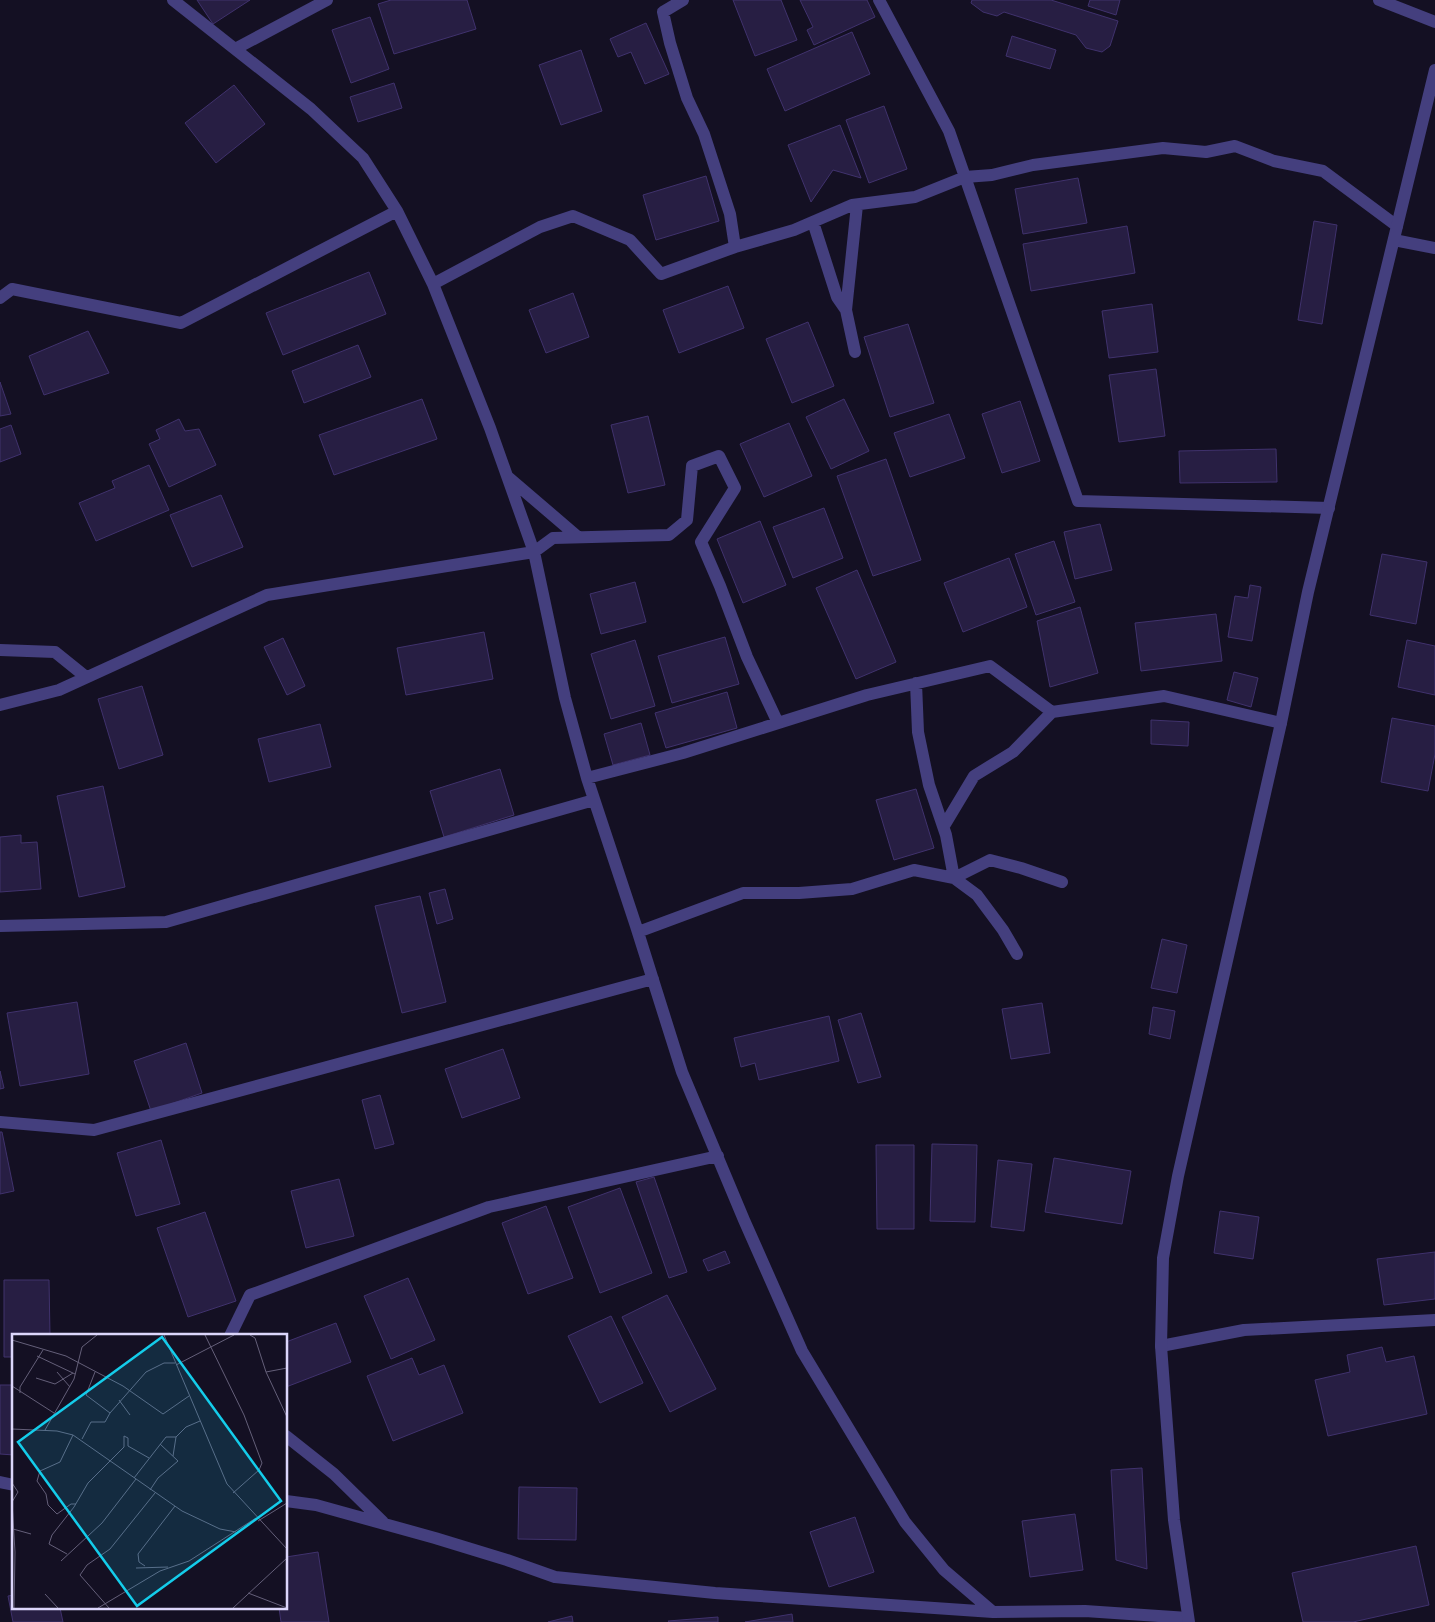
<svg xmlns="http://www.w3.org/2000/svg" width="1435" height="1622" font-family="'Sofia Sans Condensed',sans-serif">
  <rect width="100%" height="100%" fill="#141023"/>
  <path fill="#271e43" stroke="#40326d" d="M 197,0 L 250,0 L 213,24 Z
    M 391,0 L 467,0 L 476,29 L 394,54 L 378,4 Z
    M 733,0 L 781,0 L 797,40 L 755,56 Z
    M 800,0 L 867,0 L 875,17 L 814,45 L 807,30 L 813,27 Z
    M 972,0 L 1051,0 L 1118,21 L 1110,46 L 1102,52 L 1086,48 L 1076,35 L 1004,12 L 997,16 L 983,12 L 971,3 Z
    M 1090,0 L 1120,0 L 1116,15 L 1088,6 Z
    M 370,17 L 389,69 L 351,83 L 332,30 Z
    M 646,23 L 669,74 L 645,84 L 631,52 L 618,57 L 610,39 Z
    M 852,32 L 870,74 L 785,111 L 767,69 Z
    M 1012,36 L 1056,50 L 1050,69 L 1006,56 Z
    M 581,50 L 602,111 L 561,125 L 539,65 Z
    M 394,83 L 402,108 L 358,122 L 350,97 Z
    M 234,85 L 265,124 L 216,163 L 185,123 Z
    M 884,106 L 907,169 L 869,183 L 846,120 Z
    M 840,125 L 861,178 L 833,170 L 811,202 L 788,145 Z
    M 706,176 L 719,221 L 656,240 L 643,195 Z
    M 1078,178 L 1087,223 L 1023,234 L 1015,189 Z
    M 1314,221 L 1337,225 L 1322,324 L 1298,320 Z
    M 1127,226 L 1135,273 L 1031,291 L 1023,244 Z
    M 369,272 L 386,314 L 283,355 L 266,313 Z
    M 728,286 L 744,328 L 679,353 L 663,310 Z
    M 573,293 L 589,337 L 546,353 L 529,310 Z
    M 1152,304 L 1158,352 L 1109,358 L 1102,311 Z
    M 808,322 L 834,386 L 792,403 L 766,339 Z
    M 908,324 L 934,403 L 890,417 L 864,337 Z
    M 88,331 L 109,373 L 44,395 L 29,356 Z
    M 358,345 L 371,377 L 304,403 L 292,371 Z
    M 1156,369 L 1165,436 L 1119,442 L 1109,375 Z
    M 0,382 L 11,414 L 0,416 Z
    M 422,399 L 437,439 L 334,475 L 319,435 Z
    M 844,399 L 869,451 L 831,469 L 806,417 Z
    M 1020,401 L 1040,461 L 1002,473 L 982,414 Z
    M 949,414 L 965,458 L 910,477 L 894,433 Z
    M 648,416 L 665,485 L 628,493 L 611,425 Z
    M 179,419 L 185,431 L 199,429 L 216,465 L 169,487 L 149,444 L 160,439 L 156,430 Z
    M 789,423 L 812,476 L 764,497 L 740,444 Z
    M 11,425 L 21,454 L 0,462 L 0,429 Z
    M 1276,449 L 1277,482 L 1180,483 L 1179,451 Z
    M 886,459 L 921,560 L 873,576 L 837,476 Z
    M 149,465 L 169,510 L 96,541 L 79,503 L 115,488 L 112,481 Z
    M 221,495 L 243,547 L 192,567 L 170,515 Z
    M 824,508 L 843,558 L 793,578 L 773,527 Z
    M 760,521 L 786,585 L 743,603 L 717,539 Z
    M 1100,524 L 1112,570 L 1075,579 L 1064,532 Z
    M 1054,541 L 1075,602 L 1036,615 L 1015,554 Z
    M 1382,554 L 1427,562 L 1416,624 L 1370,615 Z
    M 1009,558 L 1027,607 L 963,632 L 944,583 Z
    M 857,570 L 896,662 L 856,679 L 816,588 Z
    M 635,582 L 646,622 L 601,634 L 590,594 Z
    M 1250,585 L 1261,587 L 1252,641 L 1228,637 L 1235,596 L 1248,598 Z
    M 1080,607 L 1098,673 L 1050,687 L 1037,621 Z
    M 1216,614 L 1222,661 L 1141,671 L 1135,623 Z
    M 484,632 L 493,679 L 406,695 L 397,648 Z
    M 725,637 L 739,684 L 672,703 L 658,656 Z
    M 283,638 L 305,686 L 287,695 L 264,647 Z
    M 635,640 L 655,706 L 611,719 L 591,654 Z
    M 1407,640 L 1435,646 L 1435,695 L 1398,687 Z
    M 1234,672 L 1258,678 L 1251,707 L 1227,700 Z
    M 142,686 L 163,755 L 119,769 L 98,699 Z
    M 727,692 L 737,728 L 666,748 L 655,713 Z
    M 1392,718 L 1435,726 L 1435,754 L 1428,791 L 1381,782 Z
    M 1151,720 L 1189,722 L 1188,746 L 1151,744 Z
    M 641,723 L 650,755 L 613,765 L 604,734 Z
    M 320,724 L 331,767 L 269,782 L 258,739 Z
    M 500,769 L 514,815 L 444,837 L 430,791 Z
    M 103,786 L 125,887 L 79,897 L 57,796 Z
    M 916,789 L 934,848 L 894,860 L 876,800 Z
    M 21,835 L 21,843 L 37,842 L 41,889 L 0,892 L 0,837 Z
    M 445,889 L 453,919 L 437,924 L 429,893 Z
    M 420,896 L 446,1002 L 402,1013 L 375,906 Z
    M 1162,939 L 1187,945 L 1177,993 L 1151,988 Z
    M 77,1002 L 89,1074 L 20,1086 L 7,1013 Z
    M 1042,1003 L 1050,1053 L 1011,1059 L 1002,1009 Z
    M 1153,1007 L 1175,1011 L 1170,1039 L 1149,1034 Z
    M 861,1013 L 881,1077 L 858,1083 L 838,1020 Z
    M 829,1016 L 839,1061 L 759,1080 L 755,1063 L 741,1067 L 734,1038 Z
    M 186,1043 L 202,1093 L 151,1111 L 134,1061 Z
    M 503,1049 L 520,1098 L 462,1118 L 445,1069 Z
    M 0,1071 L 4,1088 L 0,1089 Z
    M 380,1095 L 394,1144 L 375,1149 L 362,1100 Z
    M 0,1132 L 2,1132 L 14,1191 L 0,1194 Z
    M 161,1140 L 180,1204 L 136,1216 L 117,1153 Z
    M 932,1144 L 977,1145 L 975,1222 L 930,1221 Z
    M 876,1145 L 914,1145 L 914,1229 L 877,1229 Z
    M 1054,1158 L 1131,1171 L 1122,1224 L 1045,1212 Z
    M 998,1160 L 1032,1164 L 1024,1231 L 991,1227 Z
    M 654,1177 L 687,1272 L 669,1278 L 636,1182 Z
    M 339,1179 L 354,1236 L 306,1248 L 291,1191 Z
    M 620,1188 L 652,1273 L 600,1293 L 568,1207 Z
    M 546,1206 L 573,1278 L 528,1294 L 502,1223 Z
    M 1220,1211 L 1259,1217 L 1253,1259 L 1214,1253 Z
    M 205,1212 L 236,1301 L 188,1317 L 157,1228 Z
    M 725,1251 L 730,1263 L 708,1271 L 703,1260 Z
    M 1435,1252 L 1435,1299 L 1384,1305 L 1377,1259 Z
    M 408,1278 L 435,1340 L 391,1359 L 364,1296 Z
    M 4,1280 L 49,1280 L 50,1336 L 14,1336 L 14,1357 L 4,1357 Z
    M 667,1295 L 716,1389 L 670,1412 L 622,1317 Z
    M 611,1316 L 643,1383 L 600,1403 L 568,1336 Z
    M 336,1323 L 351,1362 L 286,1387 L 286,1342 Z
    M 1382,1347 L 1386,1362 L 1414,1356 L 1427,1414 L 1328,1436 L 1315,1380 L 1350,1372 L 1347,1355 Z
    M 412,1358 L 419,1375 L 444,1365 L 463,1413 L 393,1441 L 367,1376 Z
    M 0,1385 L 14,1385 L 14,1455 L 0,1454 Z
    M 1142,1468 L 1147,1569 L 1116,1560 L 1111,1470 Z
    M 519,1487 L 577,1488 L 576,1540 L 518,1539 Z
    M 1075,1514 L 1083,1570 L 1030,1577 L 1022,1521 Z
    M 855,1517 L 874,1572 L 829,1587 L 810,1532 Z
    M 1416,1546 L 1429,1605 L 1353,1622 L 1303,1622 L 1292,1573 Z
    M 318,1552 L 329,1622 L 281,1622 L 279,1608 L 286,1608 L 286,1557 Z
    M 14,1595 L 14,1608 L 60,1608 L 63,1622 L 13,1622 L 8,1596 Z
    M 792,1614 L 793,1622 L 745,1622 Z
    M 572,1616 L 573,1622 L 548,1622 Z
    M 718,1617 L 718,1622 L 669,1622 L 668,1621 Z"/>
  <g fill="none" stroke-linecap="round" stroke-linejoin="round">
    <path stroke="#443f7e" stroke-width="12" d="M 1379,0 L 1435,22"/>
    <path stroke="#443f7e" stroke-width="12" d="M 173,0 L 311,109 L 363,158 L 397,211 L 433,284 L 490,428 L 534,552 L 565,698 L 587,778 L 636,926 L 682,1072 L 744,1220 L 802,1351 L 905,1522 L 944,1570 L 993,1612
      M 683,0 L 663,12 L 670,43 L 687,98 L 704,134 L 730,214 L 735,247 L 794,230 L 852,205 L 915,197 L 965,177 L 992,175 L 1033,165 L 1163,148 L 1206,152 L 1235,146 L 1274,161 L 1323,171 L 1397,226
      M 879,0 L 949,131 L 1078,501 L 1329,508
      M 235,49 L 327,0
      M 813,222 L 837,297 L 846,310
      M 1394,240 L 1435,248
      M 433,284 L 540,227 L 573,216 L 630,240 L 661,274 L 735,247
      M 0,298 L 12,289 L 181,323 L 397,211
      M 855,352 L 846,310 L 857,205
      M 508,477 L 578,537
      M 0,650 L 55,652 L 86,677
      M 0,705 L 59,690 L 267,595 L 534,552 L 553,538 L 669,535 L 687,520 L 692,466 L 719,456 L 735,488 L 701,542 L 720,586 L 747,657 L 778,723
      M 587,778 L 683,753 L 867,695 L 990,666 L 1052,712 L 1164,696 L 1281,723
      M 944,826 L 974,776 L 1013,752 L 1052,712
      M 0,926 L 166,922 L 594,800
      M 638,932 L 743,893 L 799,893 L 852,889 L 914,870 L 954,878 L 946,835 L 929,785 L 918,732 L 916,683
      M 1017,954 L 1003,930 L 977,895 L 954,878 L 990,860 L 1021,868 L 1062,882
      M 0,1122 L 94,1130 L 653,979
      M 230,1336 L 250,1295 L 489,1207 L 718,1156
      M 1161,1346 L 1244,1330 L 1435,1320
      M 286,1436 L 334,1474 L 383,1522
      M 0,1482 L 14,1485
      M 286,1501 L 316,1505 L 435,1538 L 507,1560 L 555,1577 L 715,1593 L 993,1612 L 1085,1611 L 1188,1618"/>
    <path stroke="#443f7e" stroke-width="12" d="M 1189,1622 L 1174,1520 L 1161,1346 L 1163,1258 L 1178,1176 L 1281,723 L 1308,592 L 1435,70"/>
  </g>
  <g transform="translate(12 1334)">
    <rect width="275" height="275" fill="#141023"/>
    <path fill="none" stroke="#645f79" stroke-width="1" d="M 152,1 L 215,150 L 275,215M 193,1 L 232,81 L 250,129 L 247,136 L 221,159M 238,1 L 243,4 L 254,38 L 275,34M 0,6 L 54,22 L 111,52 L 151,80 L 177,62M 25,22 L 63,40M 164,31 L 222,1M 45,38 L 58,53M 83,38 L 74,61 L 98,79 L 134,38 L 152,29 L 163,29M 254,38 L 275,83M 24,44 L 43,50 L 61,39M 0,52 L 42,79M 8,59 L 8,53 L 31,16M 107,66 L 118,81M 0,95 L 45,97 L 61,101 L 170,177 L 208,195 L 224,198M 33,96 L 62,45 L 70,13 L 85,1M 61,101 L 48,128 L 28,137 L 25,147 L 34,160 L 36,171 L 45,180 L 59,170 L 64,170M 70,105 L 79,88 L 93,88 L 98,79M 161,122 L 164,103M 122,144 L 154,103 L 164,103 L 174,93 L 188,87M 0,149 L 6,158 L 0,168M 138,156 L 146,144 L 166,127 L 148,110M 0,168 L 3,218 L 2,274M 246,187 L 275,169M 1,195 L 19,200M 55,220 L 37,210 L 40,201 L 62,173 L 76,149 L 112,113 L 112,102 L 116,104 L 116,112 L 137,124M 49,227 L 90,189 L 124,145M 133,232 L 127,228 L 126,220 L 163,172M 124,234 L 156,233M 236,259 L 275,274M 33,260 L 46,274M 86,274 L 148,237 L 177,227 L 244,184M 97,274 L 68,241 L 75,231 L 98,215 L 143,159M 221,274 L 275,224"/>
    <path fill="#14ccea" fill-opacity="0.15" stroke="#14ccea" stroke-width="2.5" d="M 150,3 L 269,167 L 125,272 L 6,108 Z"/>
    <rect width="275" height="275" fill="none" stroke="#dcd6fb" stroke-width="2.5"/>
  </g>
</svg>
